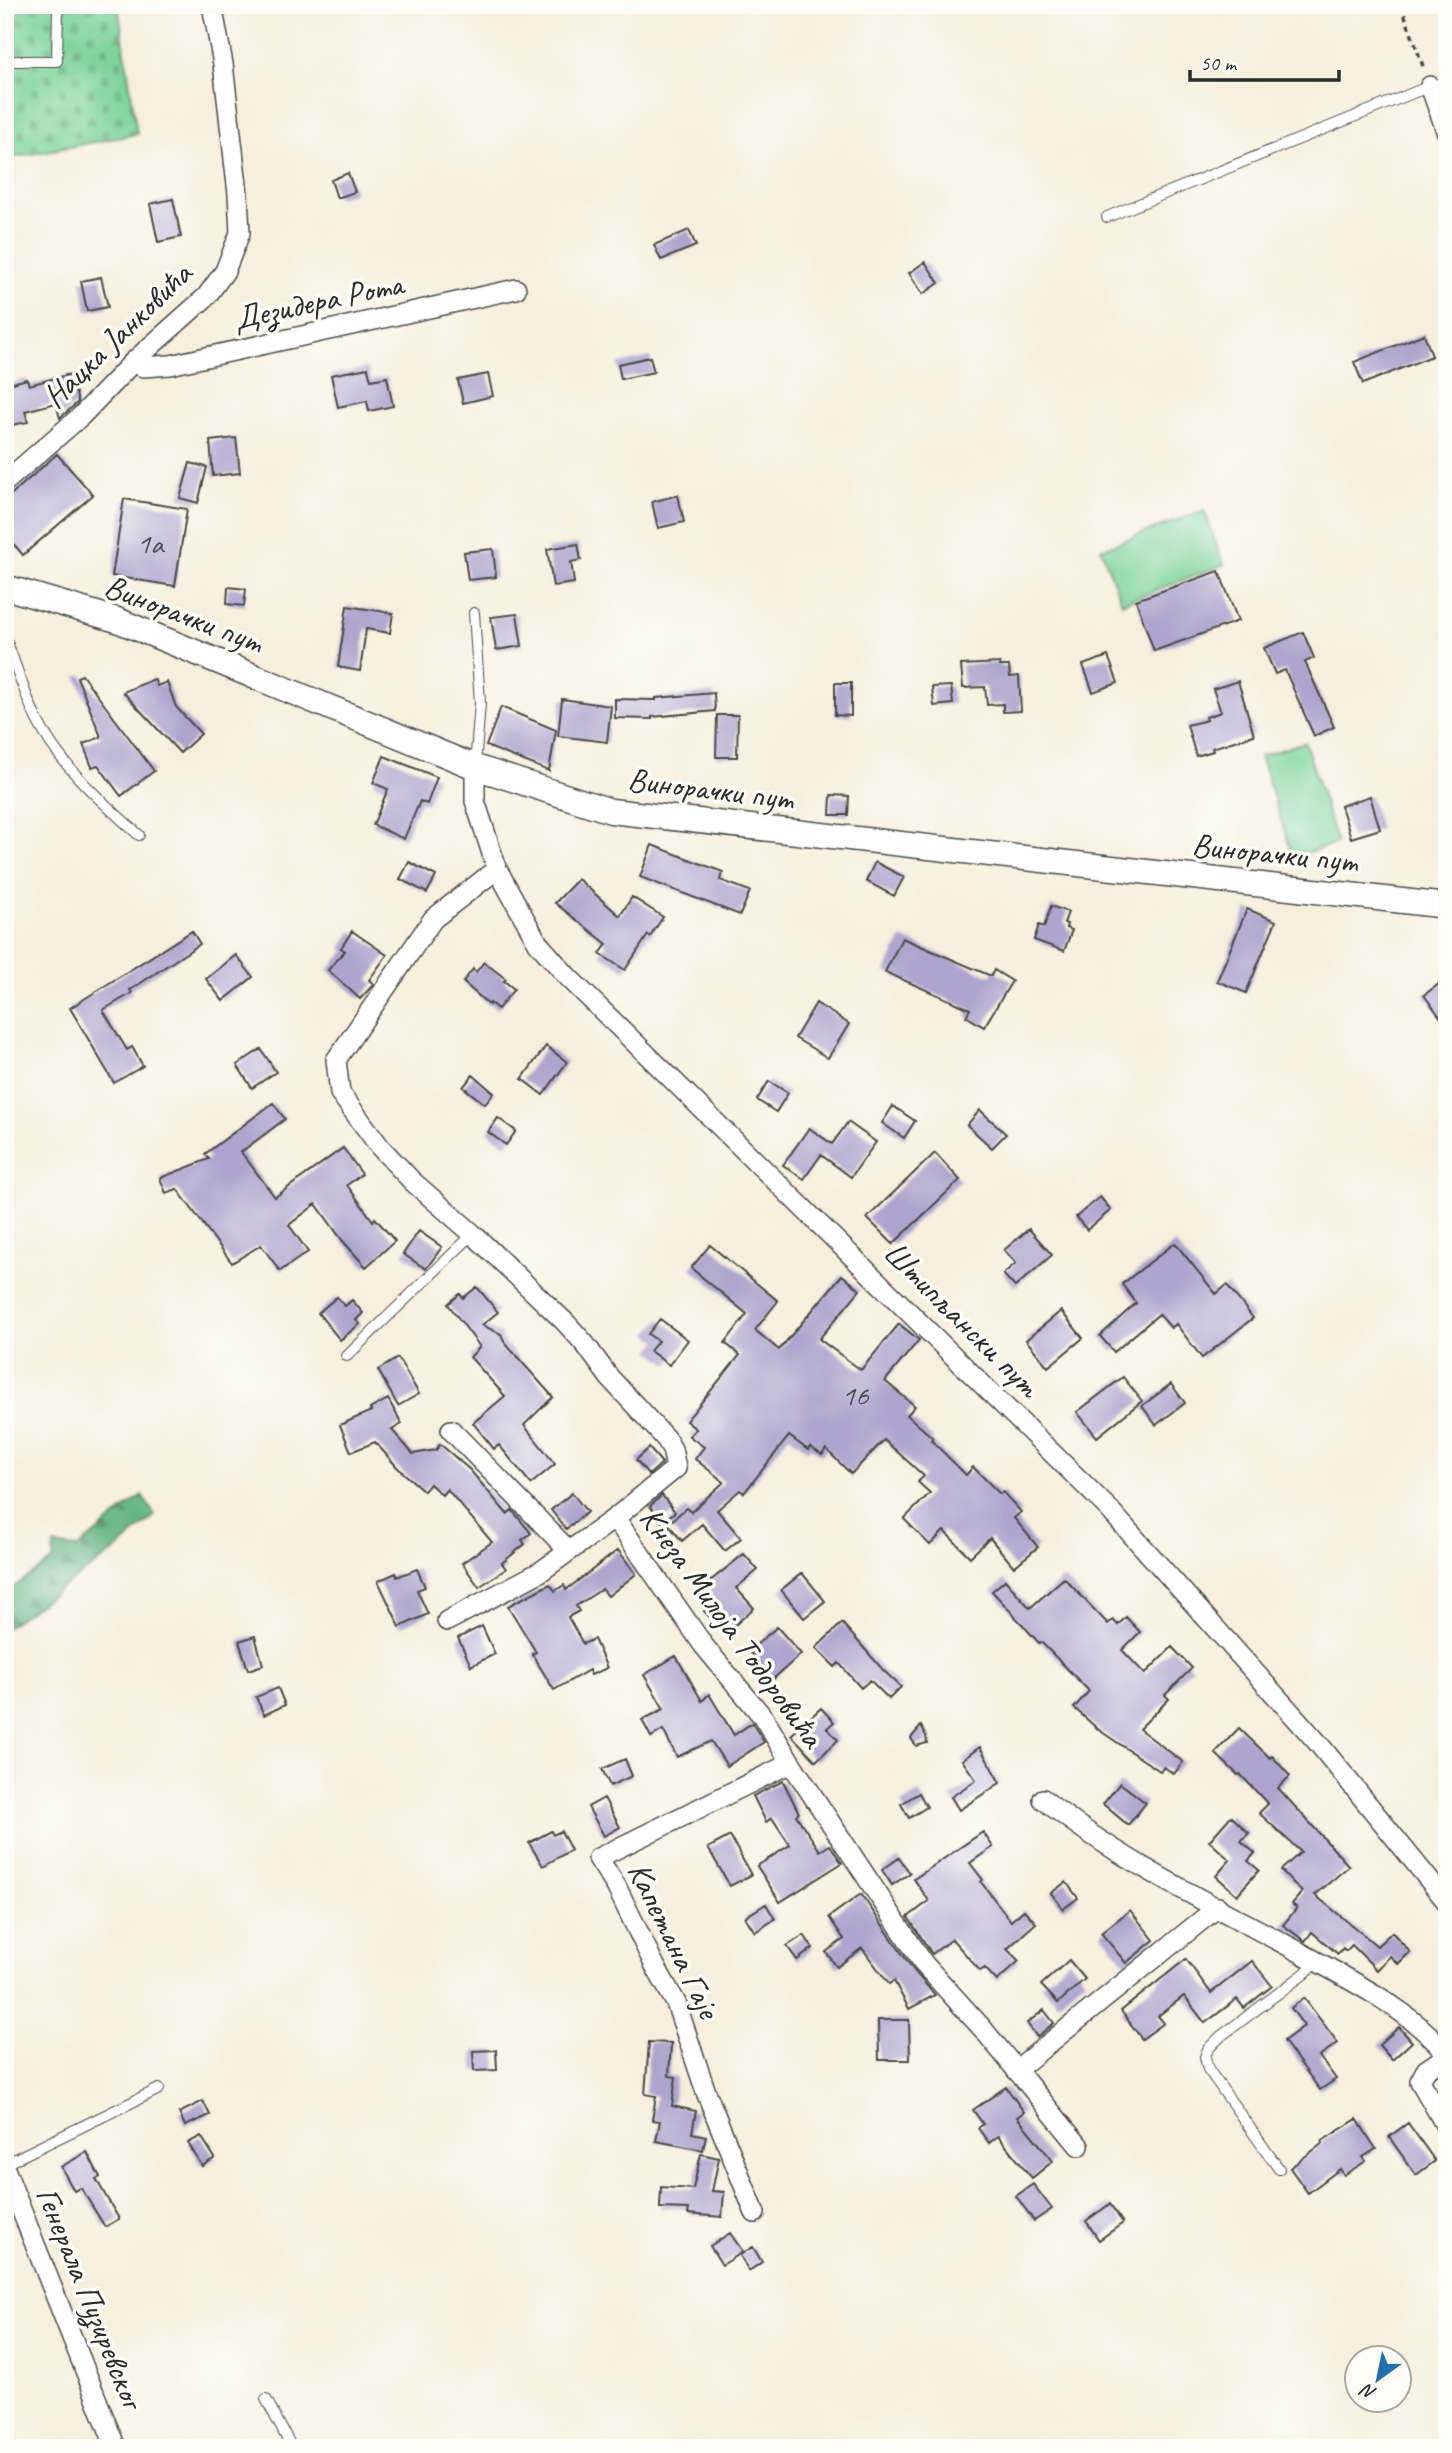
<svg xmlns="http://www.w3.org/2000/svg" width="1452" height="2453" font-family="Caveat,sans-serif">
  <defs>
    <pattern id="forest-firs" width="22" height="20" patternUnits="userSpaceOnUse" patternTransform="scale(1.75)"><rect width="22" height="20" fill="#62b481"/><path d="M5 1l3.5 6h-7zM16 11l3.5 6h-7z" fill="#51936a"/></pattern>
    <pattern id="cemetery-stones" width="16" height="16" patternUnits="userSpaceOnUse" patternTransform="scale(1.75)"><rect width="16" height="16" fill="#79d299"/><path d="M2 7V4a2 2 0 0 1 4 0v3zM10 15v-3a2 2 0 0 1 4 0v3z" fill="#69b484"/></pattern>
  </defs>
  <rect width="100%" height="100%" fill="#fdfcf7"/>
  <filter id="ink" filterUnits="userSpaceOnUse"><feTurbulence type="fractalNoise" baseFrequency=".0143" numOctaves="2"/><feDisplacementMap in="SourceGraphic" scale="14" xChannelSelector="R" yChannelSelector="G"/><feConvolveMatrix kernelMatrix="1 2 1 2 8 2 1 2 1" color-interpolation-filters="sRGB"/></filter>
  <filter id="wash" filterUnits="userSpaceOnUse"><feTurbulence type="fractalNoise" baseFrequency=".00686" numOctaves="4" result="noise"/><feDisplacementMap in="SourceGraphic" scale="28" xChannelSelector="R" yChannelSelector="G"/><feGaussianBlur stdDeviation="1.57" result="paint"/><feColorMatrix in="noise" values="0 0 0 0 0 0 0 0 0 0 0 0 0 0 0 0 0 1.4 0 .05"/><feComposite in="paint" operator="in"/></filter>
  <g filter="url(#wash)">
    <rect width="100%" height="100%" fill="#f6efdd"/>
    <path fill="url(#forest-firs)" stroke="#467056" stroke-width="2" d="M 142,1495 L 155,1515 L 115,1551 L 5,1628 L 5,1593 L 53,1560 L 54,1545 L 78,1548 Z"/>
    <path fill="url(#cemetery-stones)" stroke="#527e62" stroke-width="2" d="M 5,5 L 118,5 L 137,134 L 5,159 Z"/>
    <path fill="#79d299" stroke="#527e62" stroke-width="2" d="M 1204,510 L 1224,565 L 1122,603 L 1101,549 Z
      M 1305,742 L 1337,843 L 1293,857 L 1260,756 Z"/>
    <g id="blocks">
      <path fill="#ada5ce" d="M 348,173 L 355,192 L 337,198 L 331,180 Z
        M 173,199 L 181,237 L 158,242 L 150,204 Z
        M 689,230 L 696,246 L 661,260 L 654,245 Z
        M 925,262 L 939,283 L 923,294 L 909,273 Z
        M 101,277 L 108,307 L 87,311 L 81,281 Z
        M 1424,334 L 1432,356 L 1363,384 L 1354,362 Z
        M 650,357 L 654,372 L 621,379 L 618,364 Z
        M 368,368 L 371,380 L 387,377 L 393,406 L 369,411 L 367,401 L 338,407 L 331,375 Z
        M 71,374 L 78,402 L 60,418 L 56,403 L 25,411 L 28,422 L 11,425 L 9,415 L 5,416 L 5,385 L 27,379 L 29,385 Z
        M 488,374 L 493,396 L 463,403 L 458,380 Z
        M 236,438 L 240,473 L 213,476 L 210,441 Z
        M 57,454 L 93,495 L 23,555 L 5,534 L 5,500 Z
        M 190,463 L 207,467 L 198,503 L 180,498 Z
        M 678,495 L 684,522 L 658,528 L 652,502 Z
        M 124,499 L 187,509 L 175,586 L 112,576 Z
        M 578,544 L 581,560 L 571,562 L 574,583 L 553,586 L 547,549 Z
        M 493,549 L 496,577 L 468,580 L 464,552 Z
        M 1219,571 L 1238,621 L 1154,651 L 1136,600 Z
        M 228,587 L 246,589 L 244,606 L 227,604 Z
        M 347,606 L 393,613 L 390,633 L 366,629 L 360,671 L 338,667 Z
        M 517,614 L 522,646 L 496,650 L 491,617 Z
        M 1303,632 L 1314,658 L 1305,662 L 1334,727 L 1314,736 L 1285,670 L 1275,674 L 1264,648 Z
        M 1108,656 L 1118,683 L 1093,692 L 1083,665 Z
        M 1000,663 L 1000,666 L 1009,666 L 1010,677 L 1019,676 L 1021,711 L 1003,712 L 1003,704 L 987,705 L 985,687 L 963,688 L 961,665 Z
        M 82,675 L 154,771 L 121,796 L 98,765 L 92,767 L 83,744 L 101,737 L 77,677 Z
        M 154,679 L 157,686 L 167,682 L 176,707 L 201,734 L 180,753 L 123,692 Z
        M 1238,681 L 1254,735 L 1212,748 L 1213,751 L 1196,756 L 1187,725 L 1207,720 L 1206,717 L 1221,712 L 1213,689 Z
        M 835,683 L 851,683 L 851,716 L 835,715 Z
        M 951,686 L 953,704 L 934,706 L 932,687 Z
        M 714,693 L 715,711 L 652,717 L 652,719 L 615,718 L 615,699 L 656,700 L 656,698 Z
        M 562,699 L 611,706 L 607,742 L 558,736 Z
        M 501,707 L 556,730 L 549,771 L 486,746 Z
        M 717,715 L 738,715 L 737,757 L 716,757 Z
        M 384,756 L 437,777 L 427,804 L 420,801 L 404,839 L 373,825 L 388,789 L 373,783 Z
        M 831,795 L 849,796 L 848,815 L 830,815 Z
        M 1370,796 L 1380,829 L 1351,838 L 1341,806 Z
        M 652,845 L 723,872 L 720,880 L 750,891 L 740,915 L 640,877 Z
        M 409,862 L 436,876 L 427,893 L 400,879 Z
        M 875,862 L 904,877 L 894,896 L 866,881 Z
        M 578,879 L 620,916 L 632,897 L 663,917 L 650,937 L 648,935 L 625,970 L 600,954 L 607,944 L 555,903 Z
        M 1051,906 L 1068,912 L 1064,923 L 1067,924 L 1066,928 L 1072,930 L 1064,951 L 1034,940 L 1039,925 L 1044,927 Z
        M 1247,909 L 1276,921 L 1246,993 L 1217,981 Z
        M 192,931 L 200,944 L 130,990 L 132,993 L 103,1010 L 127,1050 L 132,1047 L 143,1066 L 114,1083 L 70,1008 Z
        M 352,931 L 387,955 L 369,980 L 374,984 L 360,999 L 328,970 L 345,951 L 341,948 Z
        M 902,938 L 991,976 L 994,970 L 1012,981 L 984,1027 L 966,1016 L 970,1009 L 885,972 Z
        M 236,955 L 253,977 L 223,1001 L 206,979 Z
        M 484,962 L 506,979 L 504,981 L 514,989 L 498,1009 L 490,1003 L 489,1005 L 463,982 L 473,969 L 476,972 Z
        M 1447,978 L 1447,1026 L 1424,995 Z
        M 816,1003 L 849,1024 L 828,1058 L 795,1038 Z
        M 546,1046 L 567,1062 L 543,1095 L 522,1079 Z
        M 261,1049 L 276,1072 L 252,1088 L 237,1065 Z
        M 473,1075 L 494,1093 L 485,1104 L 463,1087 Z
        M 769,1081 L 788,1093 L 776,1112 L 757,1100 Z
        M 273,1103 L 285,1119 L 241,1152 L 275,1197 L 343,1148 L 362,1174 L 347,1185 L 373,1221 L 375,1218 L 395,1241 L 366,1267 L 342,1240 L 316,1204 L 289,1225 L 308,1252 L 280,1271 L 261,1245 L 232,1263 L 177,1189 L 166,1193 L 160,1178 L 209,1159 L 205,1154 Z
        M 893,1106 L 915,1121 L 904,1138 L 882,1123 Z
        M 980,1110 L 1006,1134 L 992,1148 L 967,1125 Z
        M 498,1118 L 516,1131 L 506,1145 L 488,1132 Z
        M 848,1122 L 876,1142 L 851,1177 L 821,1155 L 804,1179 L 783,1165 L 809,1128 L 832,1144 Z
        M 935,1153 L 960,1180 L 893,1244 L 867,1218 Z
        M 1100,1197 L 1111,1210 L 1087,1230 L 1076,1217 Z
        M 1029,1229 L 1052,1255 L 1015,1287 L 1003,1274 L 1016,1263 L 1004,1250 Z
        M 419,1231 L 442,1247 L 426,1269 L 403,1254 Z
        M 1175,1243 L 1216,1294 L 1227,1285 L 1253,1318 L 1202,1358 L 1176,1324 L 1171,1328 L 1159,1314 L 1114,1352 L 1100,1336 L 1136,1303 L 1122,1284 Z
        M 710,1245 L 778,1301 L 755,1330 L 779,1350 L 842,1275 L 860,1290 L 819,1339 L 861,1370 L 899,1324 L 919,1340 L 885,1381 L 915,1406 L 907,1415 L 933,1438 L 931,1440 L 966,1475 L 973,1467 L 1000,1494 L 1003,1492 L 1021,1512 L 1014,1518 L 1038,1547 L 1014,1567 L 990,1538 L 970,1557 L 944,1531 L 930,1545 L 904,1519 L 930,1493 L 918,1482 L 924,1476 L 884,1440 L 851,1474 L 826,1449 L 822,1455 L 810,1447 L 808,1450 L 789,1436 L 744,1493 L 740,1490 L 717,1510 L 741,1538 L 725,1551 L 702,1524 L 682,1541 L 668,1524 L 686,1508 L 691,1512 L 724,1482 L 695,1459 L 704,1447 L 689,1436 L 696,1429 L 686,1421 L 740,1355 L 725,1343 L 747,1314 L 691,1268 Z
        M 477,1287 L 498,1312 L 482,1325 L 501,1334 L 505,1343 L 553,1397 L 524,1425 L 555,1464 L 531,1484 L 499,1445 L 494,1449 L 473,1423 L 505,1396 L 470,1357 L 480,1347 L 448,1304 L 460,1294 L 463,1298 Z
        M 337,1297 L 345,1306 L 352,1300 L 363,1313 L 356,1320 L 360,1324 L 340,1340 L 318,1313 Z
        M 1061,1311 L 1083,1338 L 1048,1367 L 1026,1340 Z
        M 660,1319 L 688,1340 L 669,1365 L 650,1351 L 658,1341 L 648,1334 Z
        M 398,1358 L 419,1394 L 398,1406 L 378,1370 Z
        M 1123,1377 L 1142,1401 L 1097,1437 L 1077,1412 Z
        M 1171,1384 L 1185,1403 L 1156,1425 L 1142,1406 Z
        M 388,1399 L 402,1424 L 392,1430 L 413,1454 L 436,1450 L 440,1444 L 470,1470 L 507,1514 L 512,1510 L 531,1533 L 522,1540 L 525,1544 L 502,1563 L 506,1569 L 479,1587 L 462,1563 L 492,1542 L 447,1489 L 442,1495 L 430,1484 L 424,1491 L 398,1468 L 375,1442 L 351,1452 L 340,1425 L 371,1411 L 370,1409 Z
        M 649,1448 L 662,1463 L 649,1475 L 636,1460 Z
        M 572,1493 L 587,1512 L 566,1529 L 551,1510 Z
        M 662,1495 L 675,1512 L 662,1522 L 650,1506 Z
        M 618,1550 L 636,1574 L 608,1596 L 602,1589 L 576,1606 L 579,1611 L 568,1617 L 583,1644 L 594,1639 L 607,1668 L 591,1675 L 589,1670 L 554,1690 L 532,1654 L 536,1652 L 508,1606 L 550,1584 L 555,1591 L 564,1585 L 566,1590 Z
        M 744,1554 L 758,1570 L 736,1588 L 754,1608 L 725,1634 L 704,1611 L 715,1600 L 704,1586 Z
        M 417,1569 L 425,1587 L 417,1590 L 428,1614 L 400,1627 L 378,1581 L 396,1573 L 397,1577 Z
        M 802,1573 L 825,1601 L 804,1618 L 781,1590 Z
        M 1064,1578 L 1108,1624 L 1113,1620 L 1118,1625 L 1126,1617 L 1140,1632 L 1122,1650 L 1145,1674 L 1172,1647 L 1192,1668 L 1165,1695 L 1169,1699 L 1139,1729 L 1183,1762 L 1174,1774 L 1164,1767 L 1160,1771 L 1137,1756 L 1099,1730 L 1074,1708 L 1089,1691 L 1041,1642 L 1039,1643 L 992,1591 L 1005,1580 L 1030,1608 Z
        M 842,1623 L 883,1670 L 901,1687 L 889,1699 L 870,1680 L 861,1688 L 839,1663 L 835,1667 L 816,1648 Z
        M 482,1626 L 495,1654 L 471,1666 L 458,1638 Z
        M 777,1627 L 801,1654 L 773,1679 L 749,1651 Z
        M 255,1636 L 263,1665 L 248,1670 L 239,1641 Z
        M 676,1656 L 702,1701 L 709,1694 L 734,1735 L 752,1723 L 764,1742 L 727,1766 L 711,1741 L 677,1757 L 663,1730 L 651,1737 L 642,1720 L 664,1709 L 644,1675 Z
        M 278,1688 L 285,1705 L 264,1715 L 256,1697 Z
        M 821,1708 L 834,1722 L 827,1728 L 838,1740 L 816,1761 L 791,1735 Z
        M 921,1726 L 926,1736 L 927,1743 L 916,1746 L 911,1738 Z
        M 1239,1728 L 1270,1758 L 1272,1756 L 1290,1776 L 1278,1788 L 1349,1866 L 1315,1895 L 1377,1946 L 1392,1932 L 1410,1952 L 1398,1964 L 1390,1956 L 1377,1970 L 1352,1945 L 1346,1951 L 1343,1948 L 1338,1954 L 1312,1932 L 1305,1941 L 1283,1925 L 1297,1908 L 1292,1904 L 1302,1892 L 1281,1870 L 1301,1852 L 1259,1813 L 1268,1804 L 1240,1774 L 1238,1775 L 1215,1753 Z
        M 980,1747 L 1000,1783 L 959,1810 L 951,1797 L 976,1780 L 962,1760 Z
        M 625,1759 L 632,1776 L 610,1786 L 602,1769 Z
        M 783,1781 L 799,1813 L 796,1815 L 820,1851 L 830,1845 L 842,1863 L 780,1902 L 757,1866 L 790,1845 L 772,1818 L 766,1822 L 753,1796 Z
        M 1120,1783 L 1146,1803 L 1128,1825 L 1103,1804 Z
        M 919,1793 L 927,1807 L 909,1818 L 901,1804 Z
        M 604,1798 L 620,1827 L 604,1836 L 588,1807 Z
        M 1231,1816 L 1249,1833 L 1241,1841 L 1255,1853 L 1248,1861 L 1259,1870 L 1237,1895 L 1216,1876 L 1230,1860 L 1209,1841 Z
        M 551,1831 L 553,1835 L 561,1831 L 571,1850 L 543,1866 L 529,1843 Z
        M 983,1832 L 993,1847 L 970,1863 L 983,1880 L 981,1882 L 1011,1921 L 1024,1910 L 1036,1923 L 1007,1949 L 1019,1961 L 997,1981 L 985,1968 L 980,1971 L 952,1939 L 932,1954 L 908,1917 L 929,1901 L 914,1879 Z
        M 730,1836 L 751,1875 L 730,1886 L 708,1848 Z
        M 899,1858 L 910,1873 L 892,1885 L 882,1870 Z
        M 1066,1882 L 1078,1898 L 1063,1909 L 1051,1893 Z
        M 861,1894 L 914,1971 L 935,1995 L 909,2009 L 894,1981 L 889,1984 L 862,1948 L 837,1967 L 826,1952 L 844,1939 L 829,1917 Z
        M 766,1904 L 775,1919 L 755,1932 L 745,1917 Z
        M 1130,1910 L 1154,1940 L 1126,1963 L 1101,1933 Z
        M 804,1935 L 813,1948 L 797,1960 L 787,1946 Z
        M 1186,1959 L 1211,1993 L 1252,1961 L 1272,1986 L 1244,2008 L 1237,1999 L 1205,2023 L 1184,1996 L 1158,2016 L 1164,2023 L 1142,2039 L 1121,2011 Z
        M 1069,1960 L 1085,1979 L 1058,2003 L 1041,1985 Z
        M 1304,1998 L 1338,2043 L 1319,2056 L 1336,2079 L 1320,2090 L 1284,2041 L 1304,2026 L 1291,2008 Z
        M 1044,2010 L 1054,2023 L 1037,2037 L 1027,2023 Z
        M 878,2020 L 909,2020 L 910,2060 L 879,2060 Z
        M 1399,2027 L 1412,2042 L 1392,2060 L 1379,2045 Z
        M 649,2042 L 671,2043 L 669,2076 L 676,2077 L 672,2106 L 696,2111 L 692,2133 L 706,2136 L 703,2150 L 656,2141 L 660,2121 L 652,2120 L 656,2096 L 645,2094 Z
        M 496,2050 L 497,2070 L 474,2071 L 473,2051 Z
        M 1006,2087 L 1024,2112 L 1017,2117 L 1053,2161 L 1032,2178 L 998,2136 L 989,2143 L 978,2128 L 983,2124 L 973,2110 Z
        M 203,2101 L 210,2115 L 185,2126 L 179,2113 Z
        M 1357,2119 L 1376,2149 L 1363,2157 L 1366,2161 L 1344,2175 L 1340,2169 L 1308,2193 L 1290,2168 L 1323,2143 L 1322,2141 Z
        M 1408,2123 L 1435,2161 L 1416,2175 L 1389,2137 Z
        M 201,2136 L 215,2158 L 202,2166 L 188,2143 Z
        M 87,2152 L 100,2177 L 96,2179 L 119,2219 L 105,2227 L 81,2188 L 74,2191 L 61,2167 Z
        M 701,2154 L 719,2158 L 712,2191 L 724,2192 L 722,2217 L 688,2214 L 689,2209 L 660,2208 L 661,2187 L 693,2189 Z
        M 1033,2184 L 1052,2209 L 1034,2221 L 1016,2196 Z
        M 1110,2204 L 1123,2223 L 1099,2240 L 1086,2221 Z
        M 730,2233 L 743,2252 L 722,2265 L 710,2246 Z
        M 753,2247 L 762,2262 L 749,2271 L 740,2255 Z"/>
    </g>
  </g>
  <g filter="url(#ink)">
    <use href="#blocks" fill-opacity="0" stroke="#494846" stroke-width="2"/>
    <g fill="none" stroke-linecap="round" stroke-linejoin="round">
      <defs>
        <path id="service" d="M 5,61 L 57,61 L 58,5
          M 1107,217 L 1430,86
          M 474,613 L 480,703 L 475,766
          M 5,637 C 15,663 24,692 36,718 C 60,766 100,800 139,835
          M 347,1356 L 473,1234
          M 5,2164 L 159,2089
          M 1279,2169 L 1208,2069 L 1205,2057 L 1208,2049 L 1221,2036 L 1304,1974 L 1316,1962
          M 266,2399 L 292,2448"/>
        <path id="minor" d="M 1430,86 L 1447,133
          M 133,362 L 143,367 L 170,365 L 516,289
          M 5,482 L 81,416 L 133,362 L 206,297 L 225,271 L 240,233 L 238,194 L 223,64 L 212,5
          M 475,767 L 475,801 L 497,869 L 538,943 L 567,976 L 1108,1508 L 1318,1743 L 1447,1902
          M 451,1430 L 568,1550
          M 615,1518 L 704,1646 L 763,1717 L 791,1763 L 924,1964 L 982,2028 L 1079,2146
          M 447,1621 L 540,1572 L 615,1518 L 676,1468 L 672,1449 L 666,1439 L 609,1377 L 585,1344 L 565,1322 L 473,1234 L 412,1181 L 380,1147 L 340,1093 L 336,1060 L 433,919 L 497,869
          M 1043,1799 C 1121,1862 1215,1906 1303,1954 C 1354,1982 1409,2009 1447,2054
          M 1447,2056 L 1426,2070 L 1420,2081 L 1447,2128
          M 1016,2070 L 1218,1907
          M 5,2169 L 116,2448
          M 755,2213 L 706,2092 L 676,2003 L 655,1966 L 616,1886 L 598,1858 L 791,1763"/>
        <path id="tertiary" d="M 5,587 L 117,620 L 475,767 L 611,811 L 1447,906"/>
      </defs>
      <use href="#service" stroke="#494846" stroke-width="12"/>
      <use href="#minor" stroke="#494846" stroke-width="22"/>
      <use href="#tertiary" stroke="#494846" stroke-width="27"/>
      <path stroke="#494846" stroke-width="3.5" stroke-dasharray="5 5" stroke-linecap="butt" d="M 1401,5 L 1424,69"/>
      <use href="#service" stroke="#fff" stroke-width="10"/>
      <use href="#minor" stroke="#fff" stroke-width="19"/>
      <use href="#tertiary" stroke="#fff" stroke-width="24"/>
    </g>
  </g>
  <g text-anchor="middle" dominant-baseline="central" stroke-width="7" stroke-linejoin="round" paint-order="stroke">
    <g font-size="30" fill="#4c4a54">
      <text x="150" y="543">1a</text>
      <text x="855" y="1395">16</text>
    </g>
    <g font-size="33" fill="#2b2b2b" stroke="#fdfcf7">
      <text transform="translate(318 301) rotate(-12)">Дезидера Рота</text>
      <text transform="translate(117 335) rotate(-44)">Нацка Јанковића</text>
      <text transform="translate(184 614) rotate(21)">Винорачки пут</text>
      <text transform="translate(711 789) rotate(7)">Винорачки пут</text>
      <text transform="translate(1275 853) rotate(6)">Винорачки пут</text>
      <text transform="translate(962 1319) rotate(45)">Штипљански пут</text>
      <text transform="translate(732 1627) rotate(54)">Кнеза Милоја Тодоровића</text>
      <text transform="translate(674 1940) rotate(64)">Капетана Гаје</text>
      <text transform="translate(90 2297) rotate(68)">Генерала Пузиревског</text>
    </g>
  </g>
  <rect width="1452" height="2453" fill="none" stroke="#fdfcf7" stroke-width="28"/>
  <g transform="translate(1378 2379) rotate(213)"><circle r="33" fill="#fdfcf7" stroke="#a9a8a5" stroke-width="2"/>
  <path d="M0-5L12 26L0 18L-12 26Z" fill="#1f6fb2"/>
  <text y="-10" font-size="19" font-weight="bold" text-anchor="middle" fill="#2b2b2b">N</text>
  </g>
  <path d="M1190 70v10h149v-10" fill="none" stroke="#2b2b2b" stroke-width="3.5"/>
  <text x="1200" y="70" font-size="21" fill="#2b2b2b" stroke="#fdfcf7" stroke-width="5" paint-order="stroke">50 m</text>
</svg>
